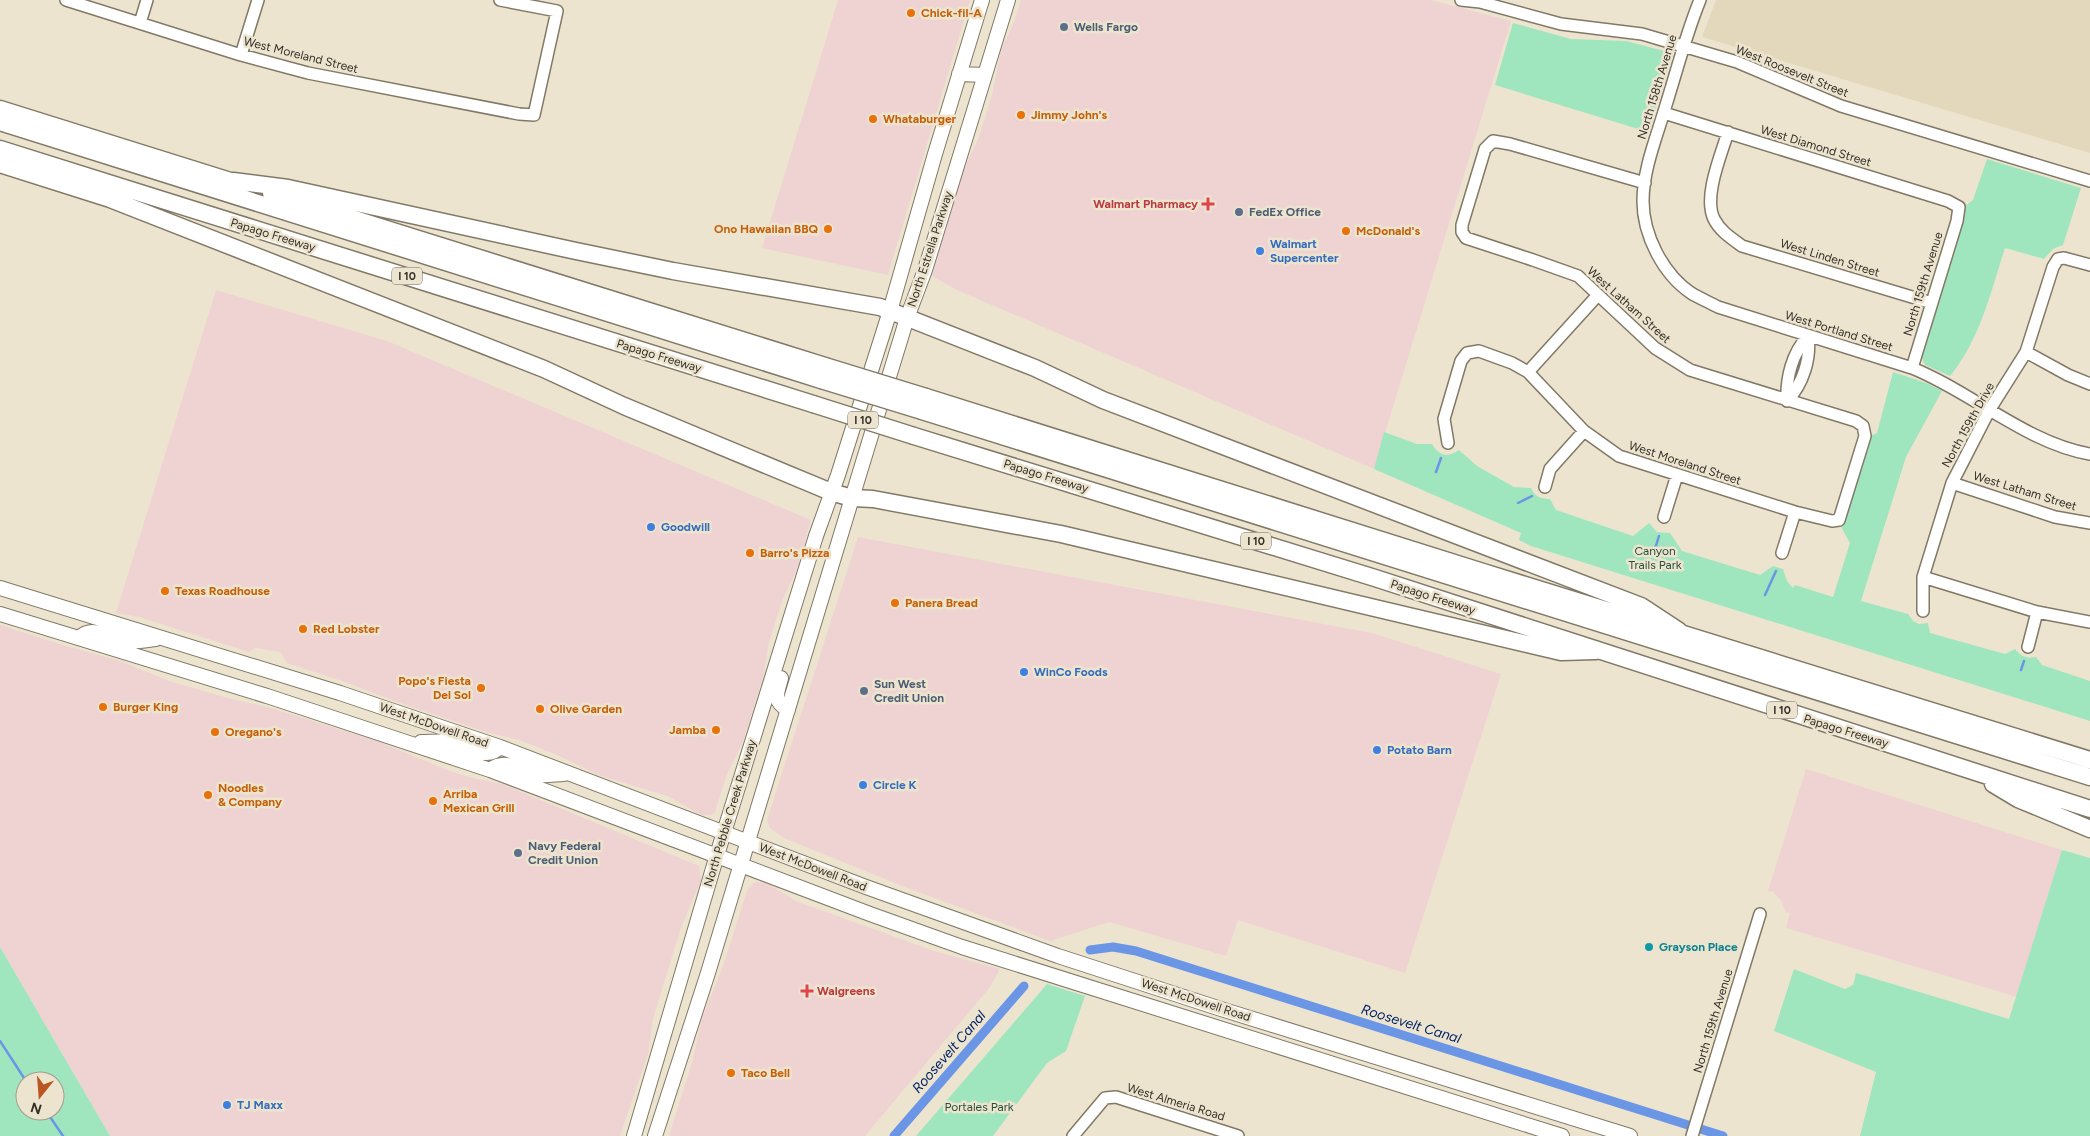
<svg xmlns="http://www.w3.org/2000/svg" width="2090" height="1136" font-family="Figtree,sans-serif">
  <rect width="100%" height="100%" fill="#ede4cf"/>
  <path fill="#eed3d2" d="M 838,0 L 970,0 L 888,275 L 762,248 Z
    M 1021,0 L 1431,0 L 1511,21 L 1374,469 L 957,290 L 930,275 L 962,173 L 979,137 L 992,95 L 1001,50 L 1014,22 Z
    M 216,290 L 387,341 L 811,520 L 797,569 L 782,601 L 768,646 L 764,674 L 743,742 L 727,774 L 715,812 L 711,815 L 701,815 L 668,796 L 601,776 L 555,754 L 519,740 L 486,732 L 394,701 L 348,683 L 287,663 L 281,652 L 255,648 L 249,652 L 139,617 L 116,613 Z
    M 858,537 L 1372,633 L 1501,674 L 1405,973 L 1238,920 L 1226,956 L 1109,922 L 1050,941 L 897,884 L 784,838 L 770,828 L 767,820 Z
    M 0,625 L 60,644 L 120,661 L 169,681 L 228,698 L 271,708 L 380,742 L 447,770 L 469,777 L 502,784 L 699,866 L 701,880 L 681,928 L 653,1019 L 648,1054 L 620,1136 L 110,1136 L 0,947 Z
    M 1806,769 L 2062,850 L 2017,997 L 1786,928 L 1790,913 L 1786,912 L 1781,900 L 1773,892 L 1768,891 Z
    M 754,882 L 766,883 L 796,901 L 934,951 L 1000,969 L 990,987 L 865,1136 L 669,1136 L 693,1059 L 701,1021 L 723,966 L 747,891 Z"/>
  <path fill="#e3d7bc" d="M 1716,0 L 2090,0 L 2090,153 L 1702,37 Z"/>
  <path fill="#9fe6bf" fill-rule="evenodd" d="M 1513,23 L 1571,39 L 1626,41 L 1668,52 L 1670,61 L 1648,132 L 1495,85 Z
    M 1987,159 L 2081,188 L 2063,245 L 2053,249 L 2044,259 L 2005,248 C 1991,291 1980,340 1950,376 L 1925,365 L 1921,356 L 1964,216 L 1964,207 L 1973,200 Z
    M 1893,372 L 1929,384 L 1942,391 L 1906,457 L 1861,601 L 1908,614 L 1913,621 L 1919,624 L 1928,623 L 1930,633 L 2005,654 L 2015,649 C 2021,656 2026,659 2036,657 L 2042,665 L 2090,681 L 2090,721 L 1531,546 L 1519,540 L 1521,533 L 1374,469 L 1384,432 L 1417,444 L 1432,444 C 1439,456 1448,458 1459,450 L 1477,466 L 1514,487 L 1531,488 C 1534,496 1541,499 1550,499 L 1556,510 L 1633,536 L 1649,523 L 1657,532 L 1670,533 L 1682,551 L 1760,575 L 1773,566 L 1783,569 L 1787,581 L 1793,588 L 1795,585 L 1833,597 L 1850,543 L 1840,525 L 1846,518 L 1872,435 L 1877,433 Z
    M 2062,850 L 2090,858 L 2090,1136 L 1860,1136 L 1876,1072 L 1774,1031 L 1794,969 L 1845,989 L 1853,985 L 1856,973 L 2009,1019 Z
    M 0,947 L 110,1136 L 0,1136 ZM 25,1081 L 55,1081 L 55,1111 L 25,1111 Z
    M 1047,984 L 1085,996 L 1066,1051 L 1047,1063 L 993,1136 L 916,1136 Z"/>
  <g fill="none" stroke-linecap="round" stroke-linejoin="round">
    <path stroke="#6b96e6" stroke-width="2.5" d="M 1436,472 L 1441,458
      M 1518,503 L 1532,496
      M 1654,552 L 1659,536
      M 1765,595 L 1776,571
      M 2021,670 L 2024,661
      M 0,1041 L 26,1081
      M 46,1111 L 63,1136"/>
    <path stroke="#6b96e6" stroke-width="9" d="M 1090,950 L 1113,947 L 1136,951 L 1723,1136
      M 894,1136 L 1024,986"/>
    <defs>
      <path id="minor" d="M 66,0 L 241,55 L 308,73 L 519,114 L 534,115 L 557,11 L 500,0
        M 1461,0 L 1480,2 L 1561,24 L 1642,34 L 1737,62 L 1841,106 L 2090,181
        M 1700,0 C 1686,34 1677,70 1666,105 C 1657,136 1643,169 1643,201 C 1643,235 1663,274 1691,293 C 1699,298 1709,302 1718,307 L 1912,368 C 1970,391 2028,444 2090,454
        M 140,23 L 147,0
        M 241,55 L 258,0
        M 1664,113 L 1948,201 L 1959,207 L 1957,221 L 1912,368
        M 1728,132 C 1721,155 1703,197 1714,219 C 1720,231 1731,238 1742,246 L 1932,303
        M 2026,352 L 2068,375 L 2090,384
        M 1528,372 L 1597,296
        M 1787,401 C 1803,384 1811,359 1808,336
        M 1787,401 C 1786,378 1792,353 1808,336
        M 1448,443 L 1444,419 L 1461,361 L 1467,353 L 1479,351 L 1512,363 L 1528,372 L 1584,431 L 1619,456 L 1795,512 L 1832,521 L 1839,520 L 1865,436 L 1863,426 L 1856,421 L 1690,370 L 1655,348 L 1578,276 L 1533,260 L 1466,238 L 1462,232 L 1462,225 L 1485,149 L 1493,141 L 1510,144 L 1645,183
        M 1952,483 L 2055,517 L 2090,523
        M 1545,487 L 1550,469 L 1584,431
        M 1664,517 L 1677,475
        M 1782,553 L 1795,512
        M 1923,577 L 2037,612 L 2090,622
        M 1923,611 L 1923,577 L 1952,483 L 1990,409 L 2026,352 L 2053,267 L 2058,259 L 2064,258 L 2090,265
        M 2028,647 L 2037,612
        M 1073,1136 L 1105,1098 L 1116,1097 L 1238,1136
        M 1692,1136 L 1760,914"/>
      <path id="major" d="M 959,74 L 985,75
        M 0,588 L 340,693 L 500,747 L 866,887 L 1058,956 L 1221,1009 L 1630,1136
        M 0,614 L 267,696 L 490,770 L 870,914 L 962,947 L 1562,1136
        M 79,638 C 93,624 111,639 128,641 C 136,642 147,640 156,639
        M 781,678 C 777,694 772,700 788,710
        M 421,742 C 430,742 440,741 448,742 C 464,745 487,762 500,747
        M 490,770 C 506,757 523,772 540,775 C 547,776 557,774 564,774
        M 634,1136 L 717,855 L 816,536 L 838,475 L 890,311 L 935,154 L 982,0
        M 655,1136 L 707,976 L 852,498 L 907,318 L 925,270 L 1008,0"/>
      <path id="highway" d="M 0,109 L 243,185
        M 0,122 L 821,380
        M 0,149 L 813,404
        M 0,164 L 110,199 L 544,369 L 624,406 L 831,492 L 852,498 L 873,499 L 1061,534 L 1561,652 L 1596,651
        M 233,181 L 288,188 L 576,251 L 673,271 L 880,307 L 1035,368 L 1103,400 L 1641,606 L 1679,631
        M 271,193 L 825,366
        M 926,397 L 1483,572 L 2090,760
        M 922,411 L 2090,777
        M 914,436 L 1375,578 L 2090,809
        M 1993,784 L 2018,799 L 2090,829"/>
    </defs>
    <use href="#minor" stroke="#817866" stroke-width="14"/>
    <use href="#major" stroke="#817866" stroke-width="16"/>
    <use href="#highway" stroke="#817866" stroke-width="19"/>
    <use href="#minor" stroke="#fff" stroke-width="11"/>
    <use href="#major" stroke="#fff" stroke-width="14"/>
    <use href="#highway" stroke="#fff" stroke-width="16"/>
    <defs>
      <path id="highway-bridge" d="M 825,366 L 926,397
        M 821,380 L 922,411
        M 813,404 L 914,436"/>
    </defs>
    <use href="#highway-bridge" stroke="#817866" stroke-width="19" stroke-linecap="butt"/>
    <use href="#highway-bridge" stroke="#fff" stroke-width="16"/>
  </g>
  <g fill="#e8710a" stroke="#ede4cf" stroke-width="2">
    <circle cx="911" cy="13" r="5"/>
    <circle cx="1021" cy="115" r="5"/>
    <circle cx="873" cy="119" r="5"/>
    <circle cx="828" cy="229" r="5"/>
    <circle cx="1346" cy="231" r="5"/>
    <circle cx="750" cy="553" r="5"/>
    <circle cx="165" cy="591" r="5"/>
    <circle cx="895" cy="603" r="5"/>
    <circle cx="303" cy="629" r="5"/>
    <circle cx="481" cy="688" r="5"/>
    <circle cx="103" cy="707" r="5"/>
    <circle cx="540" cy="709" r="5"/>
    <circle cx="716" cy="730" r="5"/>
    <circle cx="215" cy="732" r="5"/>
    <circle cx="208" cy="795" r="5"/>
    <circle cx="433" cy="801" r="5"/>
    <circle cx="731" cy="1073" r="5"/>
  </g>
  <g fill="#5c6f8a" stroke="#ede4cf" stroke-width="2">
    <circle cx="1064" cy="27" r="5"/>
    <circle cx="1239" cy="212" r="5"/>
    <circle cx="864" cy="691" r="5"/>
    <circle cx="518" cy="853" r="5"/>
  </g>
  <g fill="#e0444e" stroke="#ede4cf" stroke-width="2">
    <path d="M1205.5 196.5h5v5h5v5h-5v5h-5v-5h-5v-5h5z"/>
    <path d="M804.5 983.5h5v5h5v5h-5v5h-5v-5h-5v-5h5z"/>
  </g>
  <g fill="#3f7fe0" stroke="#ede4cf" stroke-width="2">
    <circle cx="1260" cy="251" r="5"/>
    <circle cx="651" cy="527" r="5"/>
    <circle cx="1024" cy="672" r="5"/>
    <circle cx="1377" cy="750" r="5"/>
    <circle cx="863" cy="785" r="5"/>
    <circle cx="227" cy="1105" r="5"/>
  </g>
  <circle fill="#0f9aa8" stroke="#ede4cf" stroke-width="2" cx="1649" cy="947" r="5"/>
  <g text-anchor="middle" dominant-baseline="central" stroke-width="5" stroke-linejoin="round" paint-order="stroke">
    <g fill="#ede4cf" stroke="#6c665a" stroke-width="1">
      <rect x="392" y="267.5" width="30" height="17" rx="4"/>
      <rect x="848" y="411.5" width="30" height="17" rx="4"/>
      <rect x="1241" y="532.5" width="30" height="17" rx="4"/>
      <rect x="1767" y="701.5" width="30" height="17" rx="4"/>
    </g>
    <g font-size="11" font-weight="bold" fill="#343028">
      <text x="407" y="276">I 10</text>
      <text x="863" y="420">I 10</text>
      <text x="1256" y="541">I 10</text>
      <text x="1782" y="710">I 10</text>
    </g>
    <g font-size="12" font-weight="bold" fill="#c56008" stroke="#ede4cf" text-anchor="start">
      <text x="921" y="13">Chick-fil-A</text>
      <text x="1031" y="115">Jimmy John's</text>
      <text x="883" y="119">Whataburger</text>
      <text x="818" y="229" text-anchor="end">Ono Hawaiian BBQ</text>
      <text x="1356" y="231">McDonald's</text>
      <text x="760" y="553">Barro's Pizza</text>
      <text x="175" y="591">Texas Roadhouse</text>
      <text x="905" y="603">Panera Bread</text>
      <text x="313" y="629">Red Lobster</text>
      <text x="471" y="681" text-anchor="end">Popo's Fiesta<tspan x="471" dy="14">Del Sol</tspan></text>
      <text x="113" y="707">Burger King</text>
      <text x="550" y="709">Olive Garden</text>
      <text x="706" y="730" text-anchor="end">Jamba</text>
      <text x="225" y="732">Oregano's</text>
      <text x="218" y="788">Noodles<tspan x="218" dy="14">&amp; Company</tspan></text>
      <text x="443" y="794">Arriba<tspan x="443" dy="14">Mexican Grill</tspan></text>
      <text x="741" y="1073">Taco Bell</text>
    </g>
    <g font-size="12" font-weight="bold" fill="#4e5e75" stroke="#ede4cf" text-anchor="start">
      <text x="1074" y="27">Wells Fargo</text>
      <text x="1249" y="212">FedEx Office</text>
      <text x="874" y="684">Sun West<tspan x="874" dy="14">Credit Union</tspan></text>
      <text x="528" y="846">Navy Federal<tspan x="528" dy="14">Credit Union</tspan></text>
    </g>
    <g font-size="12" fill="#343028" stroke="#ede4cf">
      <text transform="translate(301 55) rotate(14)">West Moreland Street</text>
      <text transform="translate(1792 71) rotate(22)">West Roosevelt Street</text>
      <text transform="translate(1657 87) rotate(-73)">North 158th Avenue</text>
      <text transform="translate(1816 146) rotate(17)">West Diamond Street</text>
      <text transform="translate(273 235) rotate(17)">Papago Freeway</text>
      <text transform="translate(930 249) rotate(-72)">North Estrella Parkway</text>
      <text transform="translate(1830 258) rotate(17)">West Linden Street</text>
      <text transform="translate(1923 284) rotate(-73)">North 159th Avenue</text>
      <text transform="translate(1629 305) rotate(42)">West Latham Street</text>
      <text transform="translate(1839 331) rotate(17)">West Portland Street</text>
      <text transform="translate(659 356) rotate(17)">Papago Freeway</text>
      <text transform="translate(1968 425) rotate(-61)">North 159th Drive</text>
      <text transform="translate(1685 463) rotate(18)">West Moreland Street</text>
      <text transform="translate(1046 476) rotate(17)">Papago Freeway</text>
      <text transform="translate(2025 491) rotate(17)">West Latham Street</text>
      <text transform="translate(1433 597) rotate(18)">Papago Freeway</text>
      <text transform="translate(434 725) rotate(19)">West McDowell Road</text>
      <text transform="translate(1846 731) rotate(17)">Papago Freeway</text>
      <text transform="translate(730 813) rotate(-73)">North Pebble Creek Parkway</text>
      <text transform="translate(813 867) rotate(21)">West McDowell Road</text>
      <text transform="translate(1196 1000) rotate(18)">West McDowell Road</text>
      <text transform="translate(1713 1021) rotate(-73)">North 159th Avenue</text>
      <text transform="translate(1176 1102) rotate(17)">West Almeria Road</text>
    </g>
    <g font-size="12" font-weight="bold" fill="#be3a42" stroke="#ede4cf" text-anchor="end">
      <text x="1198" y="204">Walmart Pharmacy</text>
      <text x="817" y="991" text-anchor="start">Walgreens</text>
    </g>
    <g font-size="12" font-weight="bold" fill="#366cbe" stroke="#ede4cf" text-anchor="start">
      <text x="1270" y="244">Walmart<tspan x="1270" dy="14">Supercenter</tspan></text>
      <text x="661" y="527">Goodwill</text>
      <text x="1034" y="672">WinCo Foods</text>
      <text x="1387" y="750">Potato Barn</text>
      <text x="873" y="785">Circle K</text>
      <text x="237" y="1105">TJ Maxx</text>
    </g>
    <g font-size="12" fill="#23503a" stroke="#ede4cf">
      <text x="1655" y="551">Canyon<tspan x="1655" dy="14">Trails Park</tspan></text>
      <text x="979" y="1107">Portales Park</text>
    </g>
    <g font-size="12" font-weight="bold" fill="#0d838f" stroke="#ede4cf" text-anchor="start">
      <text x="1659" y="947">Grayson Place</text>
    </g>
    <g font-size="14" font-style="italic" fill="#012266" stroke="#ede4cf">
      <text transform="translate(1411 1024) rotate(17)">Roosevelt Canal</text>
      <text transform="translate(949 1052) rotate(-49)">Roosevelt Canal</text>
    </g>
  </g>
  <g transform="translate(40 1096) rotate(197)"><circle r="24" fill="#ede4cf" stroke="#a39c8c"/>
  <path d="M0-4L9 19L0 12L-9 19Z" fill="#ba5621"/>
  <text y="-8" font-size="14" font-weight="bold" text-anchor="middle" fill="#343028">N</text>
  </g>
</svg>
